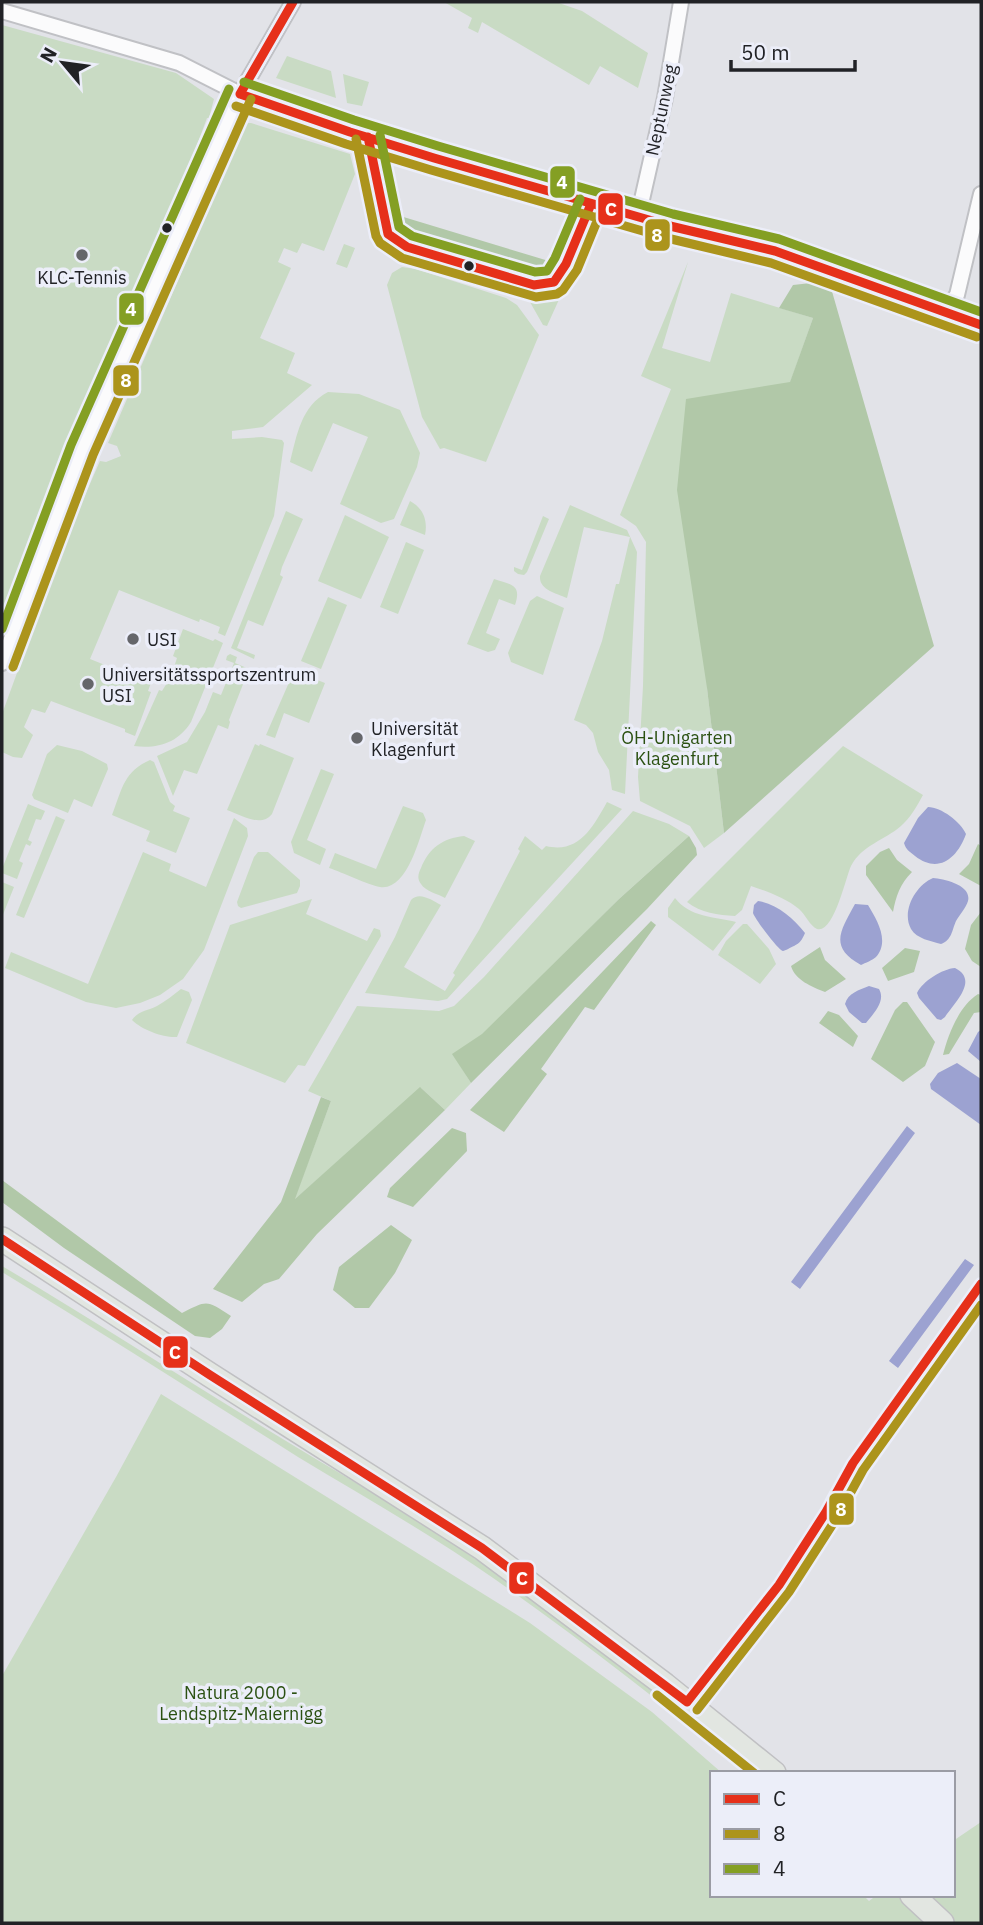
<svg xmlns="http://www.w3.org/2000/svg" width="983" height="1925" font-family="'IBM Plex Sans',sans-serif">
  <rect width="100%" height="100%" fill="#e2e3e8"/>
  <path fill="#c9dbc4" d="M 444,2 L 556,2 L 582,11 L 648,53 L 638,88 L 600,66 L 589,85 L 482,22 L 478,33 L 468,28 L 472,18 Z
    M 2,25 L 176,73 L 214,99 L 209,118 L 207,118 L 188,169 L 171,205 L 70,440 L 2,617 Z
    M 287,56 L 331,71 L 336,98 L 276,78 Z
    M 343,74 L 369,82 L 362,106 L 347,103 Z
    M 283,94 L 342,113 L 344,121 L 283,102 Z
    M 373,121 L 428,137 L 426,146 L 371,130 Z
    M 246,123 L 251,123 L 350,154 L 355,174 L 324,251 L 302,243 L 297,253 L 284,248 L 278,262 L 291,268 L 260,338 L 295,353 L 287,373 L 312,385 L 263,427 L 232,431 L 232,439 L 262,437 L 282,440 L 284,443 L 274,516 L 225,636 L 218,633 L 220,627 L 200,619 L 199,622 L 119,590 L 90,659 L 145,681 L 147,679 L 152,680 L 148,691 L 151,692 L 135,736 L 125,732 L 125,729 L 51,701 L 45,713 L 32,709 L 24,727 L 33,735 L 22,758 L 13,757 L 2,752 L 2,714 L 67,536 L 100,461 L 106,462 L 121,456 L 117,446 L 108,443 Z
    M 444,144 L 628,195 L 633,199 L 622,201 L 441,152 Z
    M 344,244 L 355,248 L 347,268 L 336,264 Z
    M 688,262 L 662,348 L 710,362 L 731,293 L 813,318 L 790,383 L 707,688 L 724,833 L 704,848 L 690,826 L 640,801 L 638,777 L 643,686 L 646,542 L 636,526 L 620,515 L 671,389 L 641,376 Z
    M 402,267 L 416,269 L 506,298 L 517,305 L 539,335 L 486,462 L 444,448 L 440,449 L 422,417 L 387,285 L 392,273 Z
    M 562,293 L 547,326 L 543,325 L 526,295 L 552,298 Z
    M 328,392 L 359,394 L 400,410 L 420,453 L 417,467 L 394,519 L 381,523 L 340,504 L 368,437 L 333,423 L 312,472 L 290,462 C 297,435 301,406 328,392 Z
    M 410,501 C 423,508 428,520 425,535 L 400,525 Z
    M 570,505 L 627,530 L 637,552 L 625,794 L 612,790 L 609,770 L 598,752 L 593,733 L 586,725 L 574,720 L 602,641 L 616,584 L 619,584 L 630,537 L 584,527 L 567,598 C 556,593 539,590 540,576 Z
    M 286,511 L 303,519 L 282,567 L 280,575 L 283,577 L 263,626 L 248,620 L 237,648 L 255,655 L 254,659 L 231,648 Z
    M 345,515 L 389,537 L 361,599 L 318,581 Z
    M 543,516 L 549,519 L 527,572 L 524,575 L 518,574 L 514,571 L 514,567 L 522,570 Z
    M 406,542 L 424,550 L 398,614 L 380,607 Z
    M 494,579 C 511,585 522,584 515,605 L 499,599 L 486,633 L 500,639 L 495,650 L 488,652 L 467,644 Z
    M 537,596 L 564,608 L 543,675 L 511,662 L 508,653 L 530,601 Z
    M 328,597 L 347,605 L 321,669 L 301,661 Z
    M 183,629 L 213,641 L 215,639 L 223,643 L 191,722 C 178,743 158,749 134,746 L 159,690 L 162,691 L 167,683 L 174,685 L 179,669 L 174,667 L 177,658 L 173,656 Z
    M 230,654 L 237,657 L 235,663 L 249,669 L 229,720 L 230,722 L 228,729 L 218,725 L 197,774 L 184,770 L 173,796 L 157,756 L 187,742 L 205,712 L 213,692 L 221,695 L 234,663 L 226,660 L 227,656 Z
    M 294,671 L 325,683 L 309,723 L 284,713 L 275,738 L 266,735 Z
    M 255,744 L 259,746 L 260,744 L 294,758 L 272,814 C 261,828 241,815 227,810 Z
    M 57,745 L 82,751 L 107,764 L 108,769 L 92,807 L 74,799 L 68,813 L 34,799 L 32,795 L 47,754 Z
    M 843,746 L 923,795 C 917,806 911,817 901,826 C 885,840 862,845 851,866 C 846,876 834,934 817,929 C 810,926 805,914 799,909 C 786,898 766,891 751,886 L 742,910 L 735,916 C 718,915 701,913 687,902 Z
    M 150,760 L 154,762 L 170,802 L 175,806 L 173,811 L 190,818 L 176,853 L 146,841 L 150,831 L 112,815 C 122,790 123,772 150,760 Z
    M 321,769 L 334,774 L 307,840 L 326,849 L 320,865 L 294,853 L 291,842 Z
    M 607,802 L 622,809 L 447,999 L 438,1001 L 365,993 L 395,937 L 411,900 C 419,891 432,900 441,905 L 404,967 L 445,991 L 455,975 L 453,973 L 479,930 L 520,851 L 518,849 L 525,836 L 542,850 L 546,846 C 579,854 593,827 607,802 Z
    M 28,804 L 45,811 L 41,820 L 36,819 L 28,840 L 32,842 L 30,846 L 26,844 L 19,861 L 23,863 L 17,879 L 2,873 L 2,869 Z
    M 403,806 L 423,813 L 426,820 C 419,839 407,891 380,887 C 368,885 342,872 329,868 L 335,853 L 376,869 Z
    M 633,811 L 669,824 L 689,836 L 619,899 L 482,1035 L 453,1054 L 471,1083 L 445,1110 L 421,1088 L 294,1200 L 331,1101 L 308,1091 L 357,1006 L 439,1011 L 454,1006 L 484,977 Z
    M 56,816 L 65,820 L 24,918 L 16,915 Z
    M 234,818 L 247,828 L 248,836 L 204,950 L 183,979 L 160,995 L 140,1003 L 116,1008 L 86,1002 L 5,968 L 11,952 L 88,984 L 143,852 L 171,864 L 169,871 L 206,887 Z
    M 464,836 L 475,841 L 445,898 C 438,894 425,891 421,884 C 417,879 418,874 421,868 C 429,848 443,838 464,836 Z
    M 258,852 L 268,852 L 300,880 L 300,886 L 297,893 L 241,908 L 238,906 L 237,902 L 254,857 Z
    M 2,882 L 14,887 L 2,917 Z
    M 675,898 C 689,917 715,917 736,922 L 713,951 L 668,917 L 668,908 Z
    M 312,899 L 306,914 L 367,941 L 374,928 L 380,930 L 381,936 L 305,1066 L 298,1065 L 285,1083 L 186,1043 L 230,925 Z
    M 743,924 L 747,924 L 769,949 L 776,964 L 760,984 L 718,955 L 726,941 Z
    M 181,989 L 189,992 L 192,1000 L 177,1037 C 164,1038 142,1030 132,1020 C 139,1010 148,1011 157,1006 C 166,1001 173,995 181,989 Z
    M 2,1266 C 85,1315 167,1368 250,1419 C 314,1459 381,1496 444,1538 C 553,1609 658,1689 758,1773 L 747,1773 C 666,1706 582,1640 496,1580 C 432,1535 364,1497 298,1457 C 199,1395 101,1332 2,1272 Z
    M 161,1394 L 530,1623 L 652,1712 L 722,1773 L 712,1773 L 712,1895 L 863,1895 L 869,1901 L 877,1895 L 953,1895 L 953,1841 L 981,1822 L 981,1923 L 2,1923 L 2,1676 L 116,1477 Z"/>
  <path fill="#b1c8a8" d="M 387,212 L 552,262 L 557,268 L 550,278 L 525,276 L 393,232 Z
    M 829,281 L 934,646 L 724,833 L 707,688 L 677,490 L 686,399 L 790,382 L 813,318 L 779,308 L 793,285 Z
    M 689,836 L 696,848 L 697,855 L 647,909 L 471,1083 L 452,1054 L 482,1034 L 619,899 Z
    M 978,844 L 981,846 L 981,886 L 959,874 L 969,864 Z
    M 889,848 L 897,860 L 912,872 C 900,884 896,896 893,912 L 866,875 L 866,866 L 880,852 Z
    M 981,912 L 981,967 L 972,961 L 965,949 L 971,925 Z
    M 651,921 L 656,925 L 594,1010 L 585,1007 L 541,1069 L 547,1074 L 504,1132 L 470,1110 Z
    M 820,947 L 825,960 L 846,979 L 825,992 C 812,987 795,980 791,966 Z
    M 905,948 L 920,951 L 914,972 L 888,981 L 882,968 Z
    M 978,994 L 981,995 L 981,1012 L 974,1013 L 949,1054 L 943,1055 C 948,1035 959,1006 978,994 Z
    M 903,1002 L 907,1002 L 935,1042 L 925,1066 L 903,1082 L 871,1059 L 895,1010 Z
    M 828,1011 L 839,1015 L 858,1036 L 853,1047 L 819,1023 Z
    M 420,1087 L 445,1110 L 317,1234 L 279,1279 L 264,1284 L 242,1302 L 213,1289 L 281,1202 L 321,1097 L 331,1101 L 295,1199 Z
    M 452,1128 L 466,1133 L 467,1151 L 413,1207 L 387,1197 L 390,1188 Z
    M 2,1180 L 182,1313 C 208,1300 206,1300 231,1316 L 222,1329 L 210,1338 L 195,1336 L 64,1248 L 2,1202 Z
    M 391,1225 L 412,1240 L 395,1273 L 369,1308 L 355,1308 L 333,1290 L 339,1267 Z"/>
  <path fill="#9ca2d1" d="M 928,807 C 941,807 961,822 966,834 C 957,859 938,874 915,856 C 909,851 906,850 904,843 L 918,818 Z
    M 933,878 C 944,879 972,885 968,901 C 966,908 960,914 956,921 C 952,930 952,940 941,944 C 931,941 917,939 911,929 C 901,911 916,885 933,878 Z
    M 758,901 C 777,904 793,918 805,933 C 802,940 800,943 794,946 C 791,947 785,951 783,951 C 778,950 755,919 753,913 L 754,905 Z
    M 855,904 L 868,905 C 877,920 890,941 876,957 C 873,960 865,963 861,965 C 828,947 841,930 855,904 Z
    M 955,968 C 979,980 955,1002 945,1017 L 941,1020 L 937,1019 L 919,998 L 917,993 C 923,981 942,969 955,968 Z
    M 869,986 L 879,989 C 886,1001 874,1013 866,1023 L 862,1023 L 849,1012 L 845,1004 C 848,993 859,990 869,986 Z
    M 981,1030 L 981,1062 L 968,1051 L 978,1032 Z
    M 957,1063 L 981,1079 L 981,1125 L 931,1089 L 930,1084 L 938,1073 Z
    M 907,1126 L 915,1133 L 800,1289 L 791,1282 Z
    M 965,1259 L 974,1265 L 898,1368 L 889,1361 Z"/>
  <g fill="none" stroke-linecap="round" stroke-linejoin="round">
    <defs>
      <path id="street" d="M 2,11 L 179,63 L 240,94 L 350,132 L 670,226 L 775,251 L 981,325
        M 638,217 L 665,98 L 681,2
        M 945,311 L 957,295 L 981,194
        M 2,663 L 82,450 L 171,246 L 240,94 L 293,2"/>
      <path id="primary" d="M 2,1239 L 210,1375 L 482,1548 L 665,1685 L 774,1773
        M 912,1895 L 942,1923"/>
    </defs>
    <use href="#street" stroke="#c0c1c5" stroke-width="18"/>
    <use href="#primary" stroke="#c0c0c3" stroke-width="26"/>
    <use href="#street" stroke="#fbfbfc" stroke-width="14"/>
    <use href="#primary" stroke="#e2e6e1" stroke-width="23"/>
    <defs>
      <path id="bus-1" d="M 240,94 L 350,132 L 434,158 L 670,226 L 775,251 L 981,325
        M 240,94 L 293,2
        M 368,137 L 388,234 L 407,247 L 534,285 L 554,282 L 566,264 L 591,204
        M 2,1239 L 210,1375 L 482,1548 L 687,1702
        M 687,1702 L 779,1585 L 826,1512 L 853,1463 L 981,1284"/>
      <path id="bus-2" d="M 236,106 L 346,144 L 431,170 L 667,238 L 771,263 L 977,337
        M 356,139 L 376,236 L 380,243 L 402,258 L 536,297 L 557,294 L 563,290 L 577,270 L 602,209
        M 13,667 L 93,455 L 251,99
        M 657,1695 L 754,1773
        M 697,1710 L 789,1592 L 836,1519 L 863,1470 L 981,1305"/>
      <path id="bus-3" d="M 244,82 L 354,120 L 438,146 L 673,214 L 779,239 L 981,312
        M 380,135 L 399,227 L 412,236 L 535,272 L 547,271 L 555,258 L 580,199
        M 2,629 L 71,445 L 229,89"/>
    </defs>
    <use href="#bus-1" stroke="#eceef9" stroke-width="14"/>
    <use href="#bus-2" stroke="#eceef9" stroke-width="14"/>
    <use href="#bus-3" stroke="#eceef9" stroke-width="14"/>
    <use href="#bus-1" stroke="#e6301a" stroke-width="9"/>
    <use href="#bus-2" stroke="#ac941c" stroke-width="9"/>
    <use href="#bus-3" stroke="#849f23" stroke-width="9"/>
  </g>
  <g fill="#212226" stroke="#eceef9" stroke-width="2.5">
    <circle cx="167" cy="228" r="6"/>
    <circle cx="469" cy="266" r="6"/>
  </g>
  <g fill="#65666a" stroke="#eceef9" stroke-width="2.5">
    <circle cx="82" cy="255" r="7"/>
    <circle cx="133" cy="639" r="7"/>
    <circle cx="88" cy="684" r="7"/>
    <circle cx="357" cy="738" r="7"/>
  </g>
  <g text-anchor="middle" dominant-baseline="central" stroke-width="7" stroke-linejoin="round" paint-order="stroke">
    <g font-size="18" fill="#212226" stroke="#eceef9">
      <text transform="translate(661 110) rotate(-78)">Neptunweg</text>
    </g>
    <g font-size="18" fill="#212226" stroke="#eceef9" text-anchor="start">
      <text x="82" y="277" text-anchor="middle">KLC-Tennis</text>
      <text x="147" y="639">USI</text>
      <text x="102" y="674">Universitätssportszentrum<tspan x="102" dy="21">USI</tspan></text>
      <text x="371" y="728">Universität<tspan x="371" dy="21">Klagenfurt</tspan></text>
    </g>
    <g font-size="18" fill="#2b5112" stroke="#eceef9">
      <text x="677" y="737">ÖH-Unigarten<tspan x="677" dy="21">Klagenfurt</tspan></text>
      <text x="241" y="1692">Natura 2000 -<tspan x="241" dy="21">Lendspitz-Maiernigg</tspan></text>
    </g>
  </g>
  <g stroke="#eceef9" stroke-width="2.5">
    <rect x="549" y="165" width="27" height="34" rx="7" fill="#849f23"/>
    <rect x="597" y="192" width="27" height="34" rx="7" fill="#e6301a"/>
    <rect x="644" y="218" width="27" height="34" rx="7" fill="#ac941c"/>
    <rect x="118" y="292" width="27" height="34" rx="7" fill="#849f23"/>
    <rect x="112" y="364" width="28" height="33" rx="7" fill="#ac941c"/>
    <rect x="162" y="1335" width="27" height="34" rx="7" fill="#e6301a"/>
    <rect x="828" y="1492" width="27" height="34" rx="7" fill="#ac941c"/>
    <rect x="508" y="1561" width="27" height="34" rx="7" fill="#e6301a"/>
  </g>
  <g font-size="19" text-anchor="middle" font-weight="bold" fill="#fff">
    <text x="562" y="189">4</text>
    <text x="611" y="216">C</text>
    <text x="657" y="242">8</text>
    <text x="131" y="316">4</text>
    <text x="126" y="387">8</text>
    <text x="175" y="1359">C</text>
    <text x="841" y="1516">8</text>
    <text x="522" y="1585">C</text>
  </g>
  <rect width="983" height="1925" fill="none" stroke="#212226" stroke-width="7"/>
  <rect x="710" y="1771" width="245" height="126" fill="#eceef9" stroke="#9b9ca5" stroke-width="2"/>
  <rect x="724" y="1794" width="35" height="10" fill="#e6301a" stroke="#9b9ca5" stroke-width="2"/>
  <text x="773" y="1806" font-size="21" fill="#212226">C</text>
  <rect x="724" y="1829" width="35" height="10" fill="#ac941c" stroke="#9b9ca5" stroke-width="2"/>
  <text x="773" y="1841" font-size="21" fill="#212226">8</text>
  <rect x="724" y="1864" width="35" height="10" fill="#849f23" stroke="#9b9ca5" stroke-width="2"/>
  <text x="773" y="1876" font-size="21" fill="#212226">4</text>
  <g transform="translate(63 63) rotate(299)" stroke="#eceef9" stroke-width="5" paint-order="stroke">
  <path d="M0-5L12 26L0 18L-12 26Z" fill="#212226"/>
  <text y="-10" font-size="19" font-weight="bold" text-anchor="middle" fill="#212226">N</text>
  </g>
  <path d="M731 60v10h124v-10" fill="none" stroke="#212226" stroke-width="3.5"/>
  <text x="741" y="60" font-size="21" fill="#212226" stroke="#eceef9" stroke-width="5" paint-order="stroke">50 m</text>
</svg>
